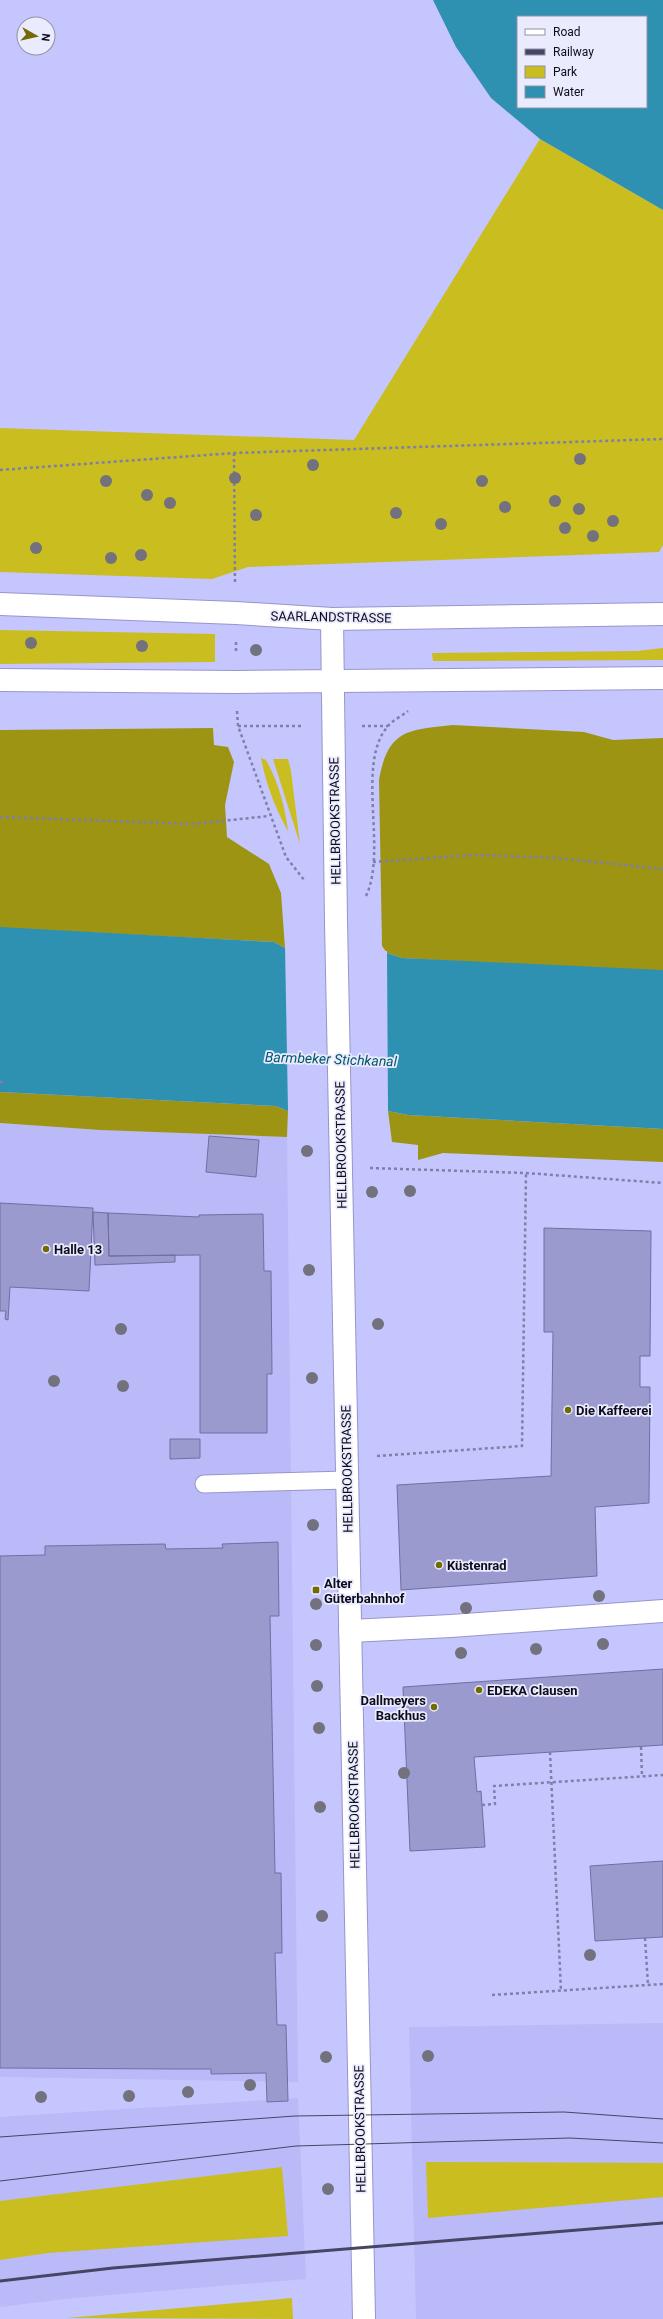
<svg xmlns="http://www.w3.org/2000/svg" width="663" height="2319" font-family="Roboto,sans-serif">
  <rect width="100%" height="100%" fill="#c5c6fe"/>
  <path fill="#babaf9" d="M 0,1123 L 100,1130 L 287,1137 L 298,2082 L 0,2077 Z
    M 663,2023 L 663,2319 L 416,2319 L 409,2027 Z
    M 298,2098 L 306,2279 L 73,2298 L 0,2307 L 0,2117 Z"/>
  <path fill="#c9bd1f" d="M 540,139 L 663,210 L 663,545 L 659,552 L 248,567 L 212,579 L 0,572 L 0,428 L 354,440 Z
    M 0,630 L 215,634 L 215,662 L 0,664 Z
    M 663,648 L 663,660 L 433,661 L 432,653 L 637,651 Z
    M 261,758 L 266,760 C 278,781 285,806 288,831 C 275,808 266,784 261,758 Z
    M 273,759 L 288,759 L 291,771 L 300,844 Z
    M 426,2162 L 663,2163 L 663,2197 L 428,2218 Z
    M 282,2167 L 288,2236 L 48,2253 L 0,2260 L 0,2201 Z
    M 292,2298 L 293,2319 L 67,2318 Z"/>
  <path fill="#9e9413" d="M 453,725 L 584,732 L 613,740 L 663,738 L 663,973 L 402,958 L 387,953 L 382,946 L 379,780 C 388,729 408,730 453,725 Z
    M 213,728 L 214,745 L 228,747 L 234,762 L 225,805 L 227,837 L 269,864 L 281,893 L 285,948 L 274,942 L 0,928 L 0,730 Z
    M 0,1092 L 276,1106 L 288,1111 L 287,1137 L 100,1130 L 0,1123 Z
    M 388,1111 L 408,1115 L 663,1129 L 663,1162 L 443,1153 L 418,1160 L 418,1145 L 392,1142 Z"/>
  <path fill="#2e91b1" fill-rule="evenodd" d="M 433,0 L 663,0 L 663,210 L 540,139 L 491,98 L 456,47 ZM 518,17 L 646,17 L 646,107 L 518,107 Z
    M 0,927 L 274,942 L 285,948 L 387,953 L 402,958 L 663,970 L 663,1129 L 408,1115 L 388,1111 L 288,1111 L 276,1106 L 0,1092 Z"/>
  <path fill="#c5c6fe" d="M 285,945 L 387,951 L 388,1111 L 288,1111 Z"/>
  <path fill="#9a9acf" stroke="#706fa2" d="M 209,1136 L 259,1140 L 256,1177 L 206,1172 Z
    M 0,1203 L 93,1208 L 89,1291 L 10,1287 L 8,1320 L 5,1319 L 6,1311 L 0,1311 Z
    M 93,1212 L 108,1213 L 109,1256 L 175,1255 L 175,1262 L 95,1265 Z
    M 108,1213 L 199,1217 L 199,1215 L 263,1214 L 264,1271 L 271,1271 L 272,1374 L 267,1374 L 267,1433 L 200,1433 L 200,1255 L 109,1256 Z
    M 544,1228 L 651,1231 L 650,1356 L 640,1356 L 640,1387 L 650,1387 L 649,1503 L 595,1507 L 597,1576 L 401,1590 L 397,1485 L 551,1476 L 553,1332 L 544,1332 Z
    M 170,1439 L 200,1439 L 200,1458 L 170,1459 Z
    M 278,1542 L 279,1616 L 270,1616 L 275,1873 L 281,1873 L 282,1953 L 275,1953 L 277,2025 L 286,2025 L 288,2101 L 267,2102 L 266,2073 L 211,2074 L 211,2069 L 175,2069 L 0,2068 L 0,1556 L 45,1555 L 45,1546 L 165,1544 L 166,1549 L 223,1548 L 222,1544 Z
    M 663,1669 L 663,1745 L 474,1757 L 477,1792 L 481,1791 L 485,1847 L 410,1851 L 403,1687 Z
    M 663,1861 L 663,1937 L 595,1941 L 590,1866 Z"/>
  <g fill="none" stroke-linecap="round" stroke-linejoin="round">
    <defs>
      <path id="lane" d="M 204,1484 L 347,1480"/>
      <path id="street" d="M 350,1631 L 451,1626 L 663,1611"/>
      <path id="secondary" d="M 0,604 L 236,613 L 332,619 L 663,614
        M 332,619 L 336,921 L 364,2319
        M 0,680 L 236,682 L 663,678"/>
    </defs>
    <use href="#lane" stroke="#9696cc" stroke-width="19"/>
    <use href="#street" stroke="#9696cc" stroke-width="24"/>
    <use href="#secondary" stroke="#9696cc" stroke-width="24"/>
    <path stroke="#7f7fa9" stroke-width="2.5" stroke-dasharray="3 3" stroke-linecap="butt" d="M 234,453 L 235,585
      M 0,470 L 234,453 L 663,439
      M 236,642 L 236,652
      M 237,711 L 238,726 L 286,857 L 305,881
      M 238,726 L 303,726
      M 362,726 L 388,726
      M 0,817 L 193,824 L 269,816
      M 373,862 L 476,855 L 557,858 L 663,869
      M 366,896 C 388,850 355,764 388,726 C 393,720 402,716 408,711
      M 0,1082 L 6,1083
      M 370,1168 L 526,1173 L 663,1183
      M 377,1456 L 522,1446 L 526,1173
      M 641,1747 L 642,1776
      M 550,1752 L 561,1991
      M 482,1805 L 495,1804 L 494,1786 L 663,1775
      M 645,1938 L 648,1985
      M 492,1995 L 663,1984"/>
    <use href="#lane" stroke="#fff" stroke-width="17"/>
    <use href="#street" stroke="#fff" stroke-width="22"/>
    <use href="#secondary" stroke="#fff" stroke-width="22"/>
    <path stroke="#464564" stroke-width="1" d="M 0,2137 L 295,2116 L 564,2112 L 663,2119
      M 0,2181 L 296,2146 L 570,2138 L 663,2143"/>
    <path stroke="#464564" stroke-width="3" d="M 0,2281 L 113,2268 L 663,2223"/>
  </g>
  <g fill="#72717d">
    <circle cx="580" cy="459" r="6"/>
    <circle cx="313" cy="465" r="6"/>
    <circle cx="235" cy="478" r="6"/>
    <circle cx="106" cy="481" r="6"/>
    <circle cx="482" cy="481" r="6"/>
    <circle cx="147" cy="495" r="6"/>
    <circle cx="555" cy="501" r="6"/>
    <circle cx="170" cy="503" r="6"/>
    <circle cx="505" cy="507" r="6"/>
    <circle cx="579" cy="509" r="6"/>
    <circle cx="396" cy="513" r="6"/>
    <circle cx="256" cy="515" r="6"/>
    <circle cx="613" cy="521" r="6"/>
    <circle cx="441" cy="524" r="6"/>
    <circle cx="565" cy="528" r="6"/>
    <circle cx="593" cy="536" r="6"/>
    <circle cx="36" cy="548" r="6"/>
    <circle cx="141" cy="555" r="6"/>
    <circle cx="111" cy="558" r="6"/>
    <circle cx="31" cy="643" r="6"/>
    <circle cx="142" cy="646" r="6"/>
    <circle cx="256" cy="650" r="6"/>
    <circle cx="307" cy="1151" r="6"/>
    <circle cx="410" cy="1191" r="6"/>
    <circle cx="372" cy="1192" r="6"/>
    <circle cx="309" cy="1270" r="6"/>
    <circle cx="378" cy="1324" r="6"/>
    <circle cx="121" cy="1329" r="6"/>
    <circle cx="312" cy="1378" r="6"/>
    <circle cx="54" cy="1381" r="6"/>
    <circle cx="123" cy="1386" r="6"/>
    <circle cx="313" cy="1525" r="6"/>
    <circle cx="599" cy="1596" r="6"/>
    <circle cx="316" cy="1604" r="6"/>
    <circle cx="466" cy="1608" r="6"/>
    <circle cx="603" cy="1644" r="6"/>
    <circle cx="316" cy="1645" r="6"/>
    <circle cx="536" cy="1649" r="6"/>
    <circle cx="461" cy="1653" r="6"/>
    <circle cx="317" cy="1686" r="6"/>
    <circle cx="319" cy="1728" r="6"/>
    <circle cx="404" cy="1773" r="6"/>
    <circle cx="320" cy="1807" r="6"/>
    <circle cx="322" cy="1916" r="6"/>
    <circle cx="590" cy="1955" r="6"/>
    <circle cx="428" cy="2056" r="6"/>
    <circle cx="326" cy="2057" r="6"/>
    <circle cx="250" cy="2085" r="6"/>
    <circle cx="188" cy="2092" r="6"/>
    <circle cx="129" cy="2096" r="6"/>
    <circle cx="41" cy="2097" r="6"/>
    <circle cx="328" cy="2189" r="6"/>
  </g>
  <g fill="#726a03" stroke="#eaebfc" stroke-width="1.5">
    <circle cx="46" cy="1249" r="4"/>
    <circle cx="568" cy="1410" r="4"/>
    <circle cx="439" cy="1565" r="4"/>
    <rect x="312" y="1586" width="8" height="8" rx="2"/>
    <circle cx="479" cy="1690" r="4"/>
    <circle cx="434" cy="1707" r="4"/>
  </g>
  <g text-anchor="middle" dominant-baseline="central" stroke-width="3.5" stroke-linejoin="round" paint-order="stroke">
    <g font-size="13" fill="#0d0c1f" stroke="#eaebfc">
      <text transform="translate(331 617) rotate(1)">SAARLANDSTRASSE</text>
      <text transform="translate(335 821) rotate(-91)">HELLBROOKSTRASSE</text>
      <text transform="translate(341 1145) rotate(-91)">HELLBROOKSTRASSE</text>
      <text transform="translate(347 1469) rotate(-91)">HELLBROOKSTRASSE</text>
      <text transform="translate(354 1805) rotate(-91)">HELLBROOKSTRASSE</text>
      <text transform="translate(360 2129) rotate(-91)">HELLBROOKSTRASSE</text>
    </g>
    <g font-size="13" font-weight="bold" fill="#0d0c1f" stroke="#eaebfc" text-anchor="start">
      <text x="54" y="1249">Halle 13</text>
      <text x="576" y="1410">Die Kaffeerei</text>
      <text x="447" y="1565">Küstenrad</text>
      <text x="324" y="1583">Alter<tspan x="324" dy="15">Güterbahnhof</tspan></text>
      <text x="487" y="1690">EDEKA Clausen</text>
      <text x="426" y="1700" text-anchor="end">Dallmeyers<tspan x="426" dy="15">Backhus</tspan></text>
    </g>
    <g font-size="14" font-style="italic" fill="#00556c" stroke="#eaebfc">
      <text transform="translate(331 1059) rotate(2)">Barmbeker Stichkanal</text>
    </g>
  </g>
  <rect x="517" y="16" width="130" height="92" fill="#eaebfc" stroke="#9292a4"/>
  <rect x="525" y="29" width="20" height="6" fill="#ffffff" stroke="#9292a4"/>
  <text x="553" y="36" font-size="12" fill="#0d0c1f">Road</text>
  <rect x="525" y="49" width="20" height="6" fill="#464564" stroke="#9292a4"/>
  <text x="553" y="56" font-size="12" fill="#0d0c1f">Railway</text>
  <rect x="525" y="66" width="20" height="12" fill="#c9bd1f" stroke="#9292a4"/>
  <text x="553" y="76" font-size="12" fill="#0d0c1f">Park</text>
  <rect x="525" y="86" width="20" height="12" fill="#2e91b1" stroke="#9292a4"/>
  <text x="553" y="96" font-size="12" fill="#0d0c1f">Water</text>
  <g transform="translate(36 36) rotate(98)"><circle r="19" fill="#eaebfc" stroke="#9292a4"/>
  <path d="M0-3L7 15L0 10L-7 15Z" fill="#726a03"/>
  <text y="-6" font-size="11" font-weight="bold" text-anchor="middle" fill="#0d0c1f">N</text>
  </g>
</svg>
